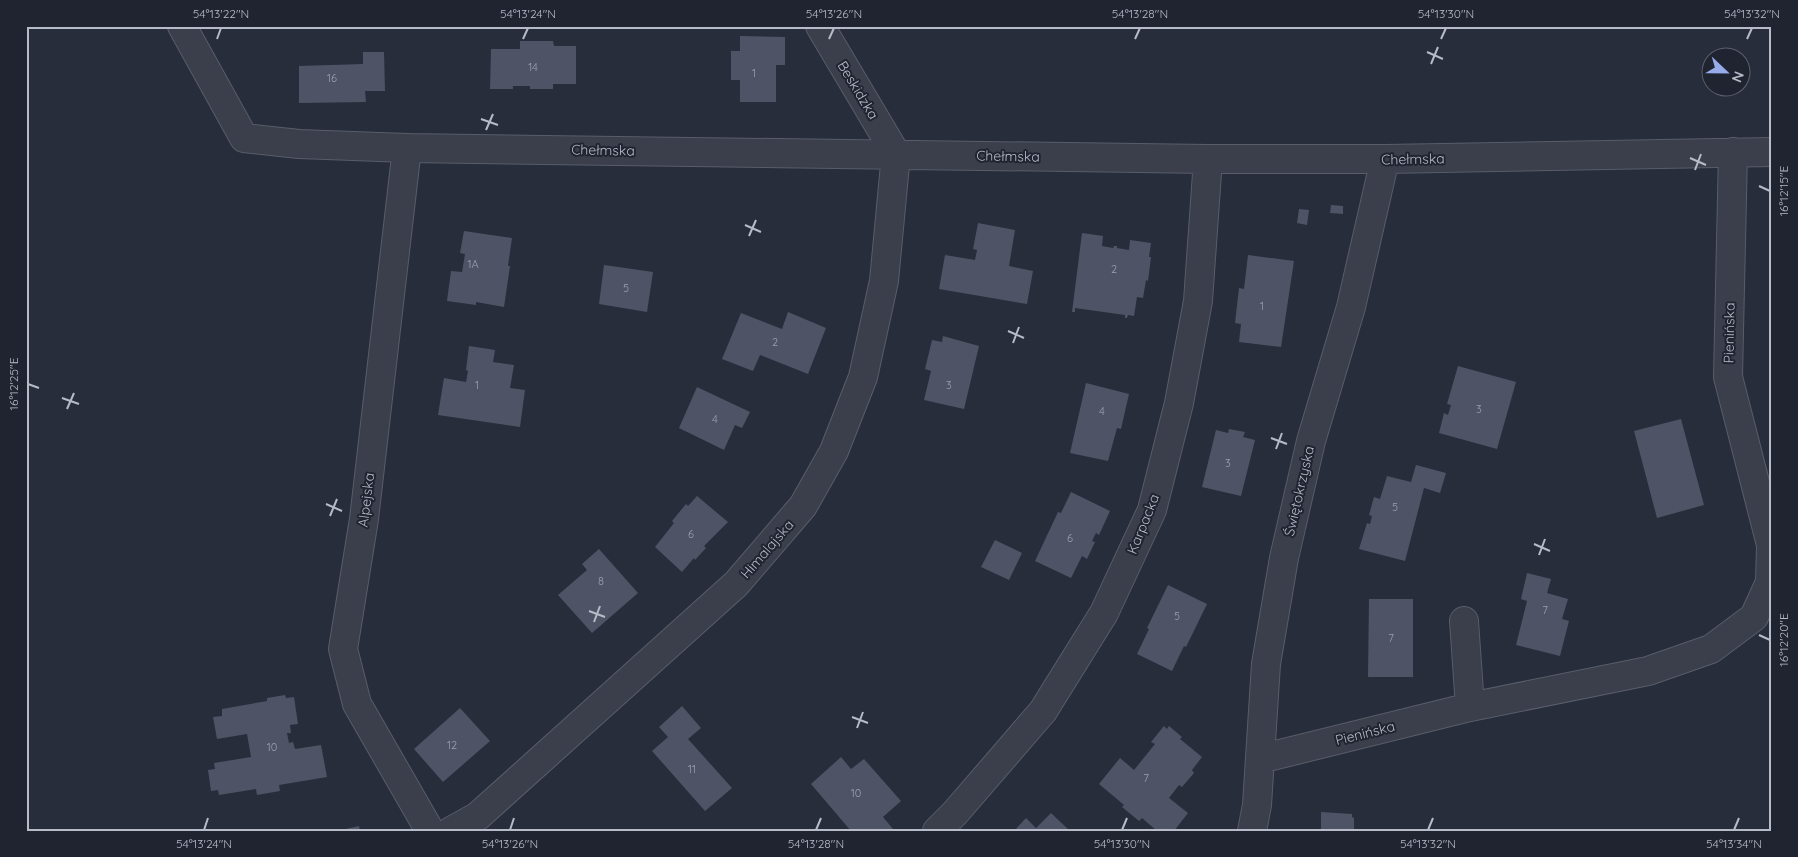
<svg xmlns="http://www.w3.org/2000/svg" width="1798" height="857" font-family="Quicksand,sans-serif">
  <rect width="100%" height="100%" fill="#272d3b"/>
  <path fill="#4e5465" d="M 740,36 L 785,37 L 785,65 L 776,65 L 776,102 L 740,102 L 740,80 L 731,80 L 731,51 L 740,51 Z
    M 520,41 L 553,41 L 554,46 L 576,46 L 576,84 L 553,84 L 553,89 L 530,89 L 530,86 L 513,86 L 513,89 L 490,89 L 491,49 L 520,49 Z
    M 363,52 L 384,52 L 385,91 L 365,91 L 366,102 L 299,103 L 299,66 L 363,64 Z
    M 1331,205 L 1343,206 L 1343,214 L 1330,213 Z
    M 1299,209 L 1309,210 L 1307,225 L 1297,223 Z
    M 978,223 L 1015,230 L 1009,266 L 1033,271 L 1027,304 L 939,289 L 945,255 L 975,260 L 977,250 L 973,249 Z
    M 464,231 L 512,238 L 508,266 L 510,266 L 504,307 L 476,302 L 476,305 L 447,301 L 451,271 L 462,272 L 465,254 L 460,253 Z
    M 1082,233 L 1103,236 L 1102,246 L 1113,248 L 1114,246 L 1117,246 L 1117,248 L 1129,250 L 1130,240 L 1151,243 L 1149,257 L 1151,257 L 1148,281 L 1146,280 L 1143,298 L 1137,297 L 1134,316 L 1128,315 L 1127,318 L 1125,318 L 1125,315 L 1075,308 L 1075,312 L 1072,312 Z
    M 1248,255 L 1294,261 L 1281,347 L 1239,342 L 1241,324 L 1235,323 L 1239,288 L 1244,289 Z
    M 604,265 L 653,272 L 647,312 L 599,304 Z
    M 788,312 L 826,328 L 808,374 L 760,355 L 753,371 L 722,359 L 741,313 L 782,329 Z
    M 943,336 L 979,346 L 964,409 L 924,400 L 931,371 L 925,369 L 932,340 L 942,342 Z
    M 469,346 L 495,350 L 493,362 L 514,365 L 510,388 L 525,390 L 520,427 L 438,415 L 444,378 L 466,382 L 468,371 L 466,370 Z
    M 1458,366 L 1516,382 L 1497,449 L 1439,433 L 1444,413 L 1448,415 L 1451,405 L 1447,404 Z
    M 1086,383 L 1129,394 L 1121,429 L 1117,428 L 1108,461 L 1070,453 Z
    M 697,387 L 750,412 L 742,428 L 735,425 L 724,450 L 679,428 Z
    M 1681,419 L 1704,505 L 1657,518 L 1634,431 Z
    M 1229,429 L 1245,432 L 1243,437 L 1255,440 L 1241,496 L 1202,487 L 1216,430 L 1228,433 Z
    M 1416,465 L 1446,473 L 1440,493 L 1424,488 L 1405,561 L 1359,549 L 1367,523 L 1370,524 L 1372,516 L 1369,515 L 1374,497 L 1380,499 L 1387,476 L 1411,482 Z
    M 1071,492 L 1110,511 L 1099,535 L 1096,533 L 1092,541 L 1095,542 L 1087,559 L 1082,556 L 1071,578 L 1035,561 L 1058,512 L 1061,513 Z
    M 697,496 L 728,522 L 704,546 L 706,548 L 695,560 L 694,558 L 682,572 L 655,547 L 674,523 L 672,521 L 686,504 L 688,506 Z
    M 995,540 L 1022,553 L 1009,580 L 981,567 Z
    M 599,549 L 638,593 L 592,633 L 558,595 L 587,570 L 582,564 Z
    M 1527,573 L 1551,579 L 1547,593 L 1568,599 L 1562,619 L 1569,621 L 1560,656 L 1516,645 L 1527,601 L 1521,599 Z
    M 1168,585 L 1207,604 L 1186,647 L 1184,646 L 1172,671 L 1137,654 L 1149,629 L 1147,628 Z
    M 1369,599 L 1413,599 L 1413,677 L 1368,677 Z
    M 285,695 L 286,698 L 294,697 L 298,724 L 290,725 L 291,733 L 287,733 L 289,743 L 293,742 L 295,749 L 321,745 L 327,777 L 279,785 L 280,791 L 257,795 L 256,789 L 219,795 L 218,790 L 211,791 L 208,770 L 215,769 L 214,763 L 251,757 L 247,734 L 217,739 L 213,717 L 222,716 L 222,709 L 267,701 L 267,698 Z
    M 682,706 L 701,728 L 688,739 L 732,788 L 705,811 L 652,751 L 668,737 L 659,727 Z
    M 460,708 L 490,741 L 443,782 L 414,749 Z
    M 1164,726 L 1167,729 L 1169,726 L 1182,737 L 1180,739 L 1202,757 L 1192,770 L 1194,773 L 1182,787 L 1179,785 L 1169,798 L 1188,813 L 1174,831 L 1157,831 L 1142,818 L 1139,821 L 1122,807 L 1124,805 L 1099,784 L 1120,758 L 1134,770 L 1155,744 L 1151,742 Z
    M 841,757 L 851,769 L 864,759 L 901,801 L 883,817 L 893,829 L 890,831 L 851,831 L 811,784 Z
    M 1321,812 L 1352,814 L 1352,817 L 1354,818 L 1354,831 L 1321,831 Z
    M 1051,813 L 1070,831 L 1014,831 L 1026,818 L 1036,828 Z
    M 359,826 L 360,831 L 341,831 L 341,830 Z"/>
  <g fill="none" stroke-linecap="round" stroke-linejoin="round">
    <defs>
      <path id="minor" d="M 182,26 L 244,138 L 299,144 L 407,148 L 1208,159 L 1385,159 L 1772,152
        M 407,148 L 364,519 L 343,649 L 357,704 L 430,831
        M 1464,621 L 1470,707 L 1648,671 L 1711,649 L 1754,617 L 1770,582 L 1771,545 L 1728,377 L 1733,152
        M 1260,759 L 1470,707
        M 451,831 L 478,816 L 736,584 L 803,506 L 834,451 L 863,377 L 884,281 L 896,154 L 820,26
        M 937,831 L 955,813 L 1043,711 L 1104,613 L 1152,510 L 1179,403 L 1198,301 L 1208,159
        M 1252,831 L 1257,805 L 1266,664 L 1284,558 L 1311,441 L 1351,307 L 1385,159"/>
    </defs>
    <use href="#minor" stroke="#595d6a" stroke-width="30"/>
    <use href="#minor" stroke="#3b3f4c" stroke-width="28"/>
  </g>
  <path fill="none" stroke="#b7bac7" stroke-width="2" d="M 217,39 L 221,28M 523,39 L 528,28M 829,39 L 834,28M 1135,39 L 1140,28M 1441,39 L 1446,28M 1747,39 L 1752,28M 1427,52 L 1443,59M 1431,64 L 1438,47M 481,119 L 498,125M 486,130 L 493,114M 1690,158 L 1706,165M 1695,170 L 1701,154M 1759,186 L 1770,191M 745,225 L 761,232M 749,236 L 756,220M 1008,331 L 1024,338M 1013,343 L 1019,327M 28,384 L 39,388M 62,398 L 79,404M 67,409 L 74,393M 1271,438 L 1287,444M 1276,449 L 1282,433M 326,504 L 342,511M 330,516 L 337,499M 1534,544 L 1550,551M 1539,555 L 1545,539M 589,611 L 605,617M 594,622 L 600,606M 1759,635 L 1770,640M 852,717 L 868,723M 857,728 L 863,712M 204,830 L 208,818M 510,830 L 514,818M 816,830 L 821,818M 1122,830 L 1127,818M 1428,830 L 1433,818M 1734,830 L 1739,818"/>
  <g text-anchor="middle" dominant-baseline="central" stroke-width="4" stroke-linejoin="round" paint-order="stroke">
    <g font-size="11" fill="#9da0ae">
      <text x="533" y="67">14</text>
      <text x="754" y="73">1</text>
      <text x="332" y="78">16</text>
      <text x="473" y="264">1A</text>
      <text x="1114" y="269">2</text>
      <text x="626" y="288">5</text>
      <text x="1262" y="306">1</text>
      <text x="775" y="342">2</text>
      <text x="477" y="385">1</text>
      <text x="949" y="385">3</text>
      <text x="1479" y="409">3</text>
      <text x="1102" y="411">4</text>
      <text x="715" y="419">4</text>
      <text x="1228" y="463">3</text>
      <text x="1395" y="507">5</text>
      <text x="691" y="534">6</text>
      <text x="1070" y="538">6</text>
      <text x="601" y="581">8</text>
      <text x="1545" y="610">7</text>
      <text x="1177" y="616">5</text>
      <text x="1391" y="638">7</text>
      <text x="452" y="745">12</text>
      <text x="272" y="747">10</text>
      <text x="692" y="769">11</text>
      <text x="1146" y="778">7</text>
      <text x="856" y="793">10</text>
    </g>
    <g font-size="14" fill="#b7bac7" stroke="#202431">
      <text transform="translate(858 90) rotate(59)">Beskidzka</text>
      <text transform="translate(603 150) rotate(1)">Chełmska</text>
      <text transform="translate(1008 156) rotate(1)">Chełmska</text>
      <text transform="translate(1413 159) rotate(-1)">Chełmska</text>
      <text transform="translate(1729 333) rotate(-89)">Pienińska</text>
      <text transform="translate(1299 491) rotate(-77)">Świętokrzyska</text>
      <text transform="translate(366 500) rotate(-83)">Alpejska</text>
      <text transform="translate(1143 524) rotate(-68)">Karpacka</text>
      <text transform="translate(767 549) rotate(-49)">Himalajska</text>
      <text transform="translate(1365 733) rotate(-14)">Pienińska</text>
    </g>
  </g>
  <rect width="1798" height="857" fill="none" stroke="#202431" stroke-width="55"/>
  <g transform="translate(1726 72) rotate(112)"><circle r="24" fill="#202431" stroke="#5c606d"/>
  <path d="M0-4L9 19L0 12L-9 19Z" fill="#97abeb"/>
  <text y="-8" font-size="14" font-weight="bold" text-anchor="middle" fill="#b7bac7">N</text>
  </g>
  <rect x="28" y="28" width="1742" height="802" fill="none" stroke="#b7bac7" stroke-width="2"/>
  <g font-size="12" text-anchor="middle" fill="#b7bac7">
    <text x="221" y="18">54°13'22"N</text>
    <text x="528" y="18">54°13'24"N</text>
    <text x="834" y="18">54°13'26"N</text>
    <text x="1140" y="18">54°13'28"N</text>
    <text x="1446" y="18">54°13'30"N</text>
    <text x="1752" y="18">54°13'32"N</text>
    <text transform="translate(1784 191) rotate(-90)" y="4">16°12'15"E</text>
    <text transform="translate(14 384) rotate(-90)" y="4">16°12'25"E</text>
    <text transform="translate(1784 640) rotate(-90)" y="4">16°12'20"E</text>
    <text x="204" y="848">54°13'24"N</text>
    <text x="510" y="848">54°13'26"N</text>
    <text x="816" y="848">54°13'28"N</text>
    <text x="1122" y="848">54°13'30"N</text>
    <text x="1428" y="848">54°13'32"N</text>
    <text x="1734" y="848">54°13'34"N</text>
  </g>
</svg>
